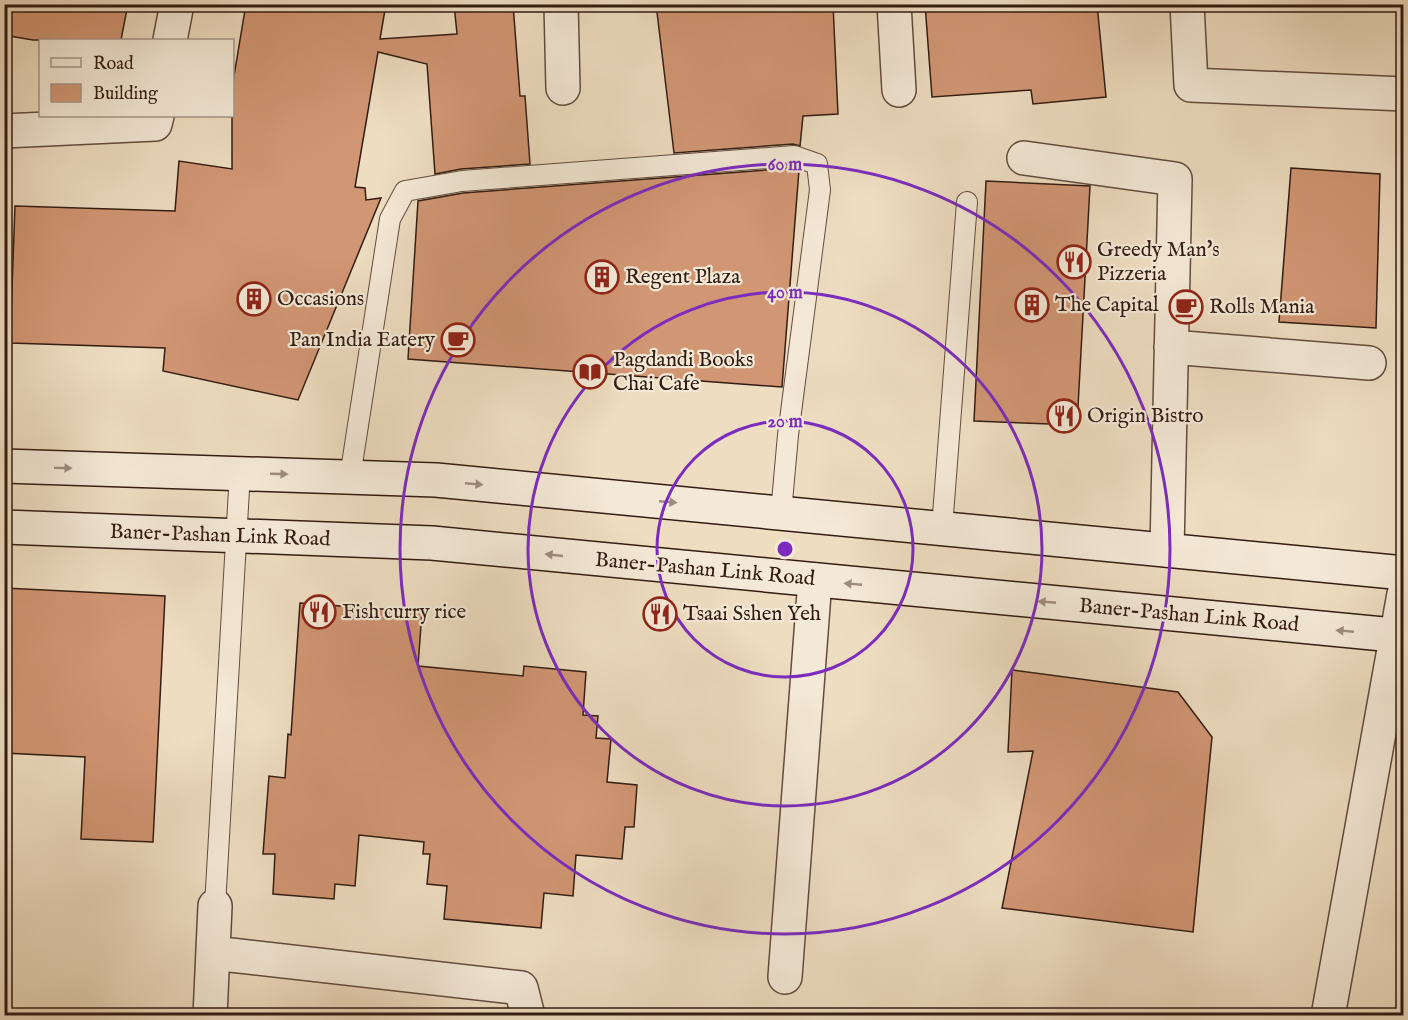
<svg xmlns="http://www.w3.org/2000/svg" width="1408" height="1020" font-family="'IM FELL English',serif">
  <rect width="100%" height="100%" fill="#eeddc1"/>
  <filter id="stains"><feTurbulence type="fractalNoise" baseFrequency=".00333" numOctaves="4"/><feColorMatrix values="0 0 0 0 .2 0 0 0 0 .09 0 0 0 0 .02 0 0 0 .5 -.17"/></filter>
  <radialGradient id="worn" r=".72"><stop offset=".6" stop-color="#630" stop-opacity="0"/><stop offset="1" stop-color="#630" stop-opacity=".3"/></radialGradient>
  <path fill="#d19674" stroke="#331c12" stroke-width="1.5" d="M 4,4 L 128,4 L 121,40 L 33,40 L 4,35 Z
    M 246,4 L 386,4 L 380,39 L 457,34 L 454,4 L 513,4 L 520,96 L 525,96 L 530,164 L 461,169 L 435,174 L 427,64 L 378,52 L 355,187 L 365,188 L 366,200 L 381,198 L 298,400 L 163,371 L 165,348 L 10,343 L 15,206 L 175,211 L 179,161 L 232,169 L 232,88 Z
    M 656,4 L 833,4 L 838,114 L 803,116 L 800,146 L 793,144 L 674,153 Z
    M 925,4 L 1097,4 L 1106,97 L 1033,104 L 1031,90 L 932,97 Z
    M 792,168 L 799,170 L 782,387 L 408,359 L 418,201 L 463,193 Z
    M 1291,168 L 1380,174 L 1376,328 L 1279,322 Z
    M 986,181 L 1090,186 L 1077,425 L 974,421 Z
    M 4,588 L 165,596 L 153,842 L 81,839 L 85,757 L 4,753 Z
    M 300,603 L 422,612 L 418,666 L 523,676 L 524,666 L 586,672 L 583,715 L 598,716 L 596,738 L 611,739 L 607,782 L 637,785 L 634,827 L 625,827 L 622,859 L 576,855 L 573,896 L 544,893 L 541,928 L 444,919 L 447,886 L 427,884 L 430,854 L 423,854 L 424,842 L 359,835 L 355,886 L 335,884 L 334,899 L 273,894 L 275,854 L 263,854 L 269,776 L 285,778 L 288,734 L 291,735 Z
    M 1012,670 L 1178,692 L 1212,737 L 1193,932 L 1002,908 L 1033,751 L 1008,752 Z"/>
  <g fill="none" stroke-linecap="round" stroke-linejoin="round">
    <defs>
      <path id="lane" d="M 350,477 L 390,219 L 405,191 L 462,181 L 794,156 L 817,164 L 820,190 L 788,435 L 781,513
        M 942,528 L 967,202
        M 215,906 L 240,472"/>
      <path id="street" d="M 561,4 L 563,88
        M 894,4 L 899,90
        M 1187,4 L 1191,85 L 1404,94
        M 170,40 L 177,4
        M 4,131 L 155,124 L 157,116
        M 1024,158 L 1175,179 L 1167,550
        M 1171,347 L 1369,363
        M 213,953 L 521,988 L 528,1016
        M 785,977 L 815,580
        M 210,1016 L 215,906
        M 1328,1016 L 1404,594"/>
      <path id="secondary" d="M 4,466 L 436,480 L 1404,573
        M 4,527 L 432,543 L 1404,636"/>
    </defs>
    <use href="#lane" stroke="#624c3e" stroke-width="22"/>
    <use href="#street" stroke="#624c3e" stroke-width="36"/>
    <use href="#secondary" stroke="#331c12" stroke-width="36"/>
    <use href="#lane" stroke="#f4e9d7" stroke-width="20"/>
    <use href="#street" stroke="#f4e9d7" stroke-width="33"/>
    <use href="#secondary" stroke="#f4e9d7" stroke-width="33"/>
  </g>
  <defs><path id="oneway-solid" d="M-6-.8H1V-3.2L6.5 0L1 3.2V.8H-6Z" transform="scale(1.5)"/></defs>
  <g fill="#9d8d7e">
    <use href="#oneway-solid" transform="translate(63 468) rotate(1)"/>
    <use href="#oneway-solid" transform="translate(279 474) rotate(2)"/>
    <use href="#oneway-solid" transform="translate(474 484) rotate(5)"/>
    <use href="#oneway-solid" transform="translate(668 502) rotate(5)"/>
    <use href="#oneway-solid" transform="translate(554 555) rotate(-174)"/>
    <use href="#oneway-solid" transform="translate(853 584) rotate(-175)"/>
    <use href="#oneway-solid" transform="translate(1047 602) rotate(-175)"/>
    <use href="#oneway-solid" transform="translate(1345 631) rotate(-175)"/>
  </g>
  <g fill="none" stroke="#7b2cbf" stroke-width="3">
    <circle cx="785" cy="549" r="128"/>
    <circle cx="785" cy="549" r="257"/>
    <circle cx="785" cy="549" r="385"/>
  </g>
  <defs>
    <symbol id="restaurant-ring" viewBox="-11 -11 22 22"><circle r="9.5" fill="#f4e9d7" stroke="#8f2418" stroke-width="1.5"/><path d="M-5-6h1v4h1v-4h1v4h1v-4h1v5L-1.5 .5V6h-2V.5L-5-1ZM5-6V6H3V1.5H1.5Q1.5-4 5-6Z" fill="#8f2418"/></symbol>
    <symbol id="building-ring" viewBox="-11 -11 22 22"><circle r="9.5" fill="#f4e9d7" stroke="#8f2418" stroke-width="1.5"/><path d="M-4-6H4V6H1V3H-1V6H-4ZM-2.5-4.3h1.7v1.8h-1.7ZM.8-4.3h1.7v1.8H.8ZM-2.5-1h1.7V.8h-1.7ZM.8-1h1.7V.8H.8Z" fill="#8f2418"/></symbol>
    <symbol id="cafe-ring" viewBox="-11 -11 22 22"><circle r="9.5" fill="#f4e9d7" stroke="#8f2418" stroke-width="1.5"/><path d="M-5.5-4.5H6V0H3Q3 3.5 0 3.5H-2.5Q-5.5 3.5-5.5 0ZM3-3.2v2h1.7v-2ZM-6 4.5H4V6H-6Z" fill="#8f2418"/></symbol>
    <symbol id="library-ring" viewBox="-11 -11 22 22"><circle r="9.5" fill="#f4e9d7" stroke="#8f2418" stroke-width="1.5"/><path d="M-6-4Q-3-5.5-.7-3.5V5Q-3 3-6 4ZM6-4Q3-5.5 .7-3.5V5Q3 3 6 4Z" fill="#8f2418"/></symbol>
  </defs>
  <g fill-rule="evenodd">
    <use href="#restaurant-ring" x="1055" y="243" width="38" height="38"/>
    <use href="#building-ring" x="583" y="258" width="38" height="38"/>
    <use href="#building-ring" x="235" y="280" width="38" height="38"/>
    <use href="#building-ring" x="1013" y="286" width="38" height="38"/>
    <use href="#cafe-ring" x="1167" y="288" width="38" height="38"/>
    <use href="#cafe-ring" x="439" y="321" width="38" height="38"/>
    <use href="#library-ring" x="571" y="353" width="38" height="38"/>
    <use href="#restaurant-ring" x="1045" y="397" width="38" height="38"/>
    <use href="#restaurant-ring" x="300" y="593" width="38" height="38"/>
    <use href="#restaurant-ring" x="641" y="595" width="38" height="38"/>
  </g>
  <g text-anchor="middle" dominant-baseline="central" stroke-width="4.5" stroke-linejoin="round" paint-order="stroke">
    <g font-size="21" fill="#331c12" stroke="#f4e9d7" text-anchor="start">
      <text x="1097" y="250">Greedy Man's<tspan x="1097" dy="24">Pizzeria</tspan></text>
      <text x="625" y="277">Regent Plaza</text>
      <text x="277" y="299">Occasions</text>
      <text x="1055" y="305">The Capital</text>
      <text x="1209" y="307">Rolls Mania</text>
      <text x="435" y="340" text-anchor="end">Pan India Eatery</text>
      <text x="613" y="360">Pagdandi Books<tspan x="613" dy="24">Chai Cafe</tspan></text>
      <text x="1087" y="416">Origin Bistro</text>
      <text x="342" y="612">Fish curry rice</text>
      <text x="683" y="614">Tsaai Sshen Yeh</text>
    </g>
    <g font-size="21" fill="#331c12" stroke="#f4e9d7">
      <text transform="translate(220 536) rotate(2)">Baner-Pashan Link Road</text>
      <text transform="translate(705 570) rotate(5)">Baner-Pashan Link Road</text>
      <text transform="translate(1189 616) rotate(5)">Baner-Pashan Link Road</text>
    </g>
  </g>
  <circle cx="785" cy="549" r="9" fill="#7b2cbf" stroke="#f4e9d7" stroke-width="3"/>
  <g font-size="18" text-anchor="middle" font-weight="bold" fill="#7b2cbf" stroke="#f4e9d7" stroke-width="4.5" stroke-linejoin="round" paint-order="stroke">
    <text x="785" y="170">60 m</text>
    <text x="785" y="298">40 m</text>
    <text x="785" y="427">20 m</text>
  </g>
  <rect width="1408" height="1020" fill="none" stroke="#eeddc1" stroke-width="24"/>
  <rect x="6" y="6" width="1396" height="1008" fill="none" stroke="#331c12" stroke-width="3"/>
  <rect x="12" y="12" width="1384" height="996" fill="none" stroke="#331c12" stroke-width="1.5"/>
  <rect x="39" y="39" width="195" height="78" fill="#f4e9d7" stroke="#a79788" stroke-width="1.5"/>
  <rect x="51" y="58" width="30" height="9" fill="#f4e9d7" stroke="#a79788" stroke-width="1.5"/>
  <text x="93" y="69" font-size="18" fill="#331c12">Road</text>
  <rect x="51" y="84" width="30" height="18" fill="#d19674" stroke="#a79788" stroke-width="1.5"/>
  <text x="93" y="99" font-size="18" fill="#331c12">Building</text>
  <rect width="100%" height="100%" filter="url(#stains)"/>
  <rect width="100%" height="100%" fill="url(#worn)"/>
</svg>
